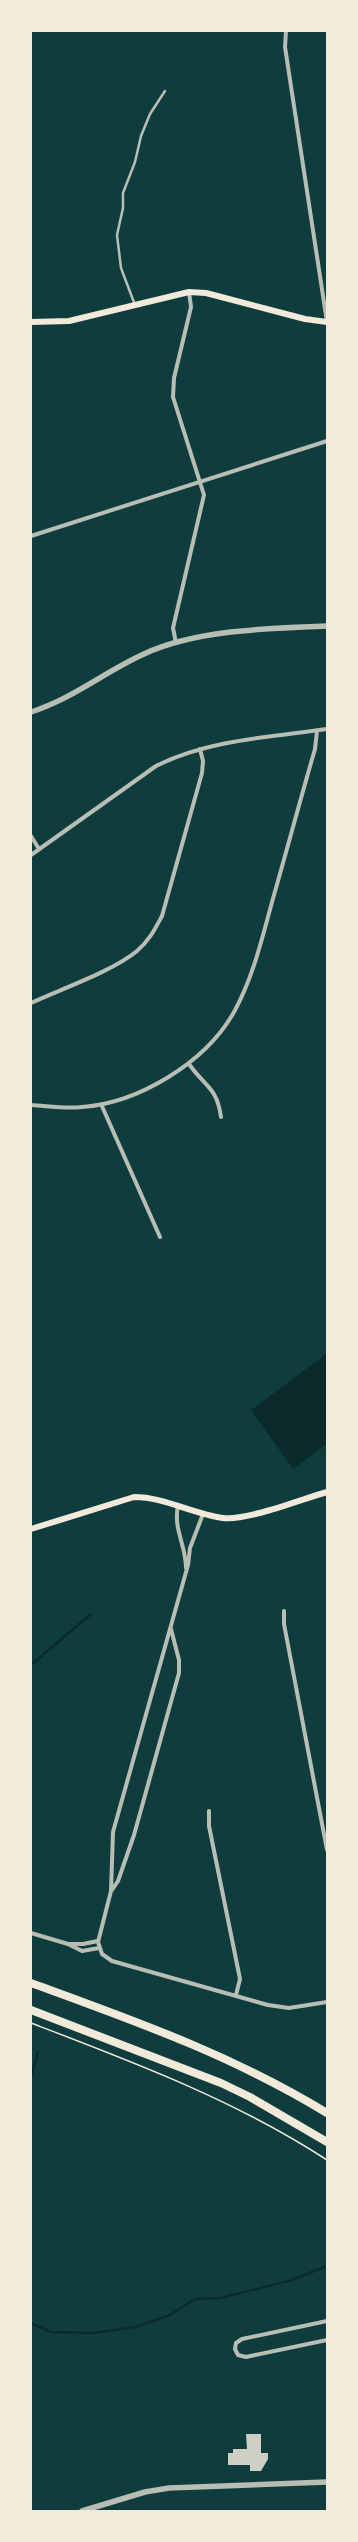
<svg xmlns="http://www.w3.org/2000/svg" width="358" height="2542" font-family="'PT Sans Narrow',sans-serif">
  <rect width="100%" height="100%" fill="#0f3d3e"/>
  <path fill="#0a2a2b" d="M 327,1353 L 327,1444 L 293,1469 L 251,1410 Z"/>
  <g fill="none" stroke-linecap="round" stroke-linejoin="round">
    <path stroke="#0a2a2b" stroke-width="2.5" d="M 31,1665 L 91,1614
      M 31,2077 L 38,2052
      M 31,2323 L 51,2332 L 94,2333 L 135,2327 L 170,2315 L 195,2299 L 221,2298 L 289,2281 L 327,2266"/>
  </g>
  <path fill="#cfcfc3" d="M 246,2434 L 261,2434 L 261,2453 L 268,2453 L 268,2459 L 261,2471 L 250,2471 L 250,2465 L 228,2465 L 228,2453 L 233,2453 L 233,2449 L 247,2449 Z"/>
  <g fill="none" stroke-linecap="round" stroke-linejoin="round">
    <path stroke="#f1e9da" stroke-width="1.5" d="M 31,2023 C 133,2062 235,2100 327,2160"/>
    <path stroke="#b8beb3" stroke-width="2.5" d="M 135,305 L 121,268 L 117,235 L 123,208 L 123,193 L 135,162 L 141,136 L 150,114 L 165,91"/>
    <path stroke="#b8beb3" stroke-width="4" d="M 286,31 L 285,47 L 327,322
      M 31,536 L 327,441
      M 176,643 L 173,628 L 204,495 L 173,397 L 174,378 L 191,307 L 189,292
      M 31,836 L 39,849
      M 31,855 L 156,766 C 208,740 270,737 327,729
      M 31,1003 C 61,989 113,971 137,951 C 149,941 155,929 162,916 L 202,773 L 203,761 L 200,749
      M 189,1064 C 205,1087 217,1087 221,1117
      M 101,1104 L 160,1237
      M 31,1105 C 48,1106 66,1109 82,1107 C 139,1103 206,1062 234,1012 C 254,976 263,934 274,895 C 288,846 301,797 315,749 L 317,731
      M 178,1506 C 173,1529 186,1545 186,1568
      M 203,1514 L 190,1548 L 188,1565 L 113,1832 L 111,1891 L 98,1942 L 102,1954 L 112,1961 L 268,2005 L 289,2008 L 327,2002
      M 284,1611 L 284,1624 L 327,1850
      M 209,1811 L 209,1826 L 240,1979 L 236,1995
      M 112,1890 L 118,1881 L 134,1835 L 179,1673 L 179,1660 L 171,1629
      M 31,1933 L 68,1944 L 83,1944 L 98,1941
      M 70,1945 L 82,1951 L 99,1948
      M 327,2321 L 242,2339 L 236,2343 L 235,2349 L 238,2355 L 246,2357 L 327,2340"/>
    <path stroke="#b8beb3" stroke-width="5.5" d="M 31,712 C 74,698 104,672 144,654 C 195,630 271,628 327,626
      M 82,2511 L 145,2492 L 169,2488 L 327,2482"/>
    <path stroke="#f1e9da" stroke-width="6" d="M 31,322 L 69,321 L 189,292 L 206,293 L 305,319 L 327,322
      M 31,1529 L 134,1497 C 164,1497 193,1514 223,1518 C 247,1521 302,1499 327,1492"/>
    <path stroke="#f1e9da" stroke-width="8" d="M 31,1983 C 135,2021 232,2055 327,2113
      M 31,2010 L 221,2083 L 250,2097 L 327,2142"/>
  </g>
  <rect width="358" height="2542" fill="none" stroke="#f1e9da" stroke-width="64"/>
</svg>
